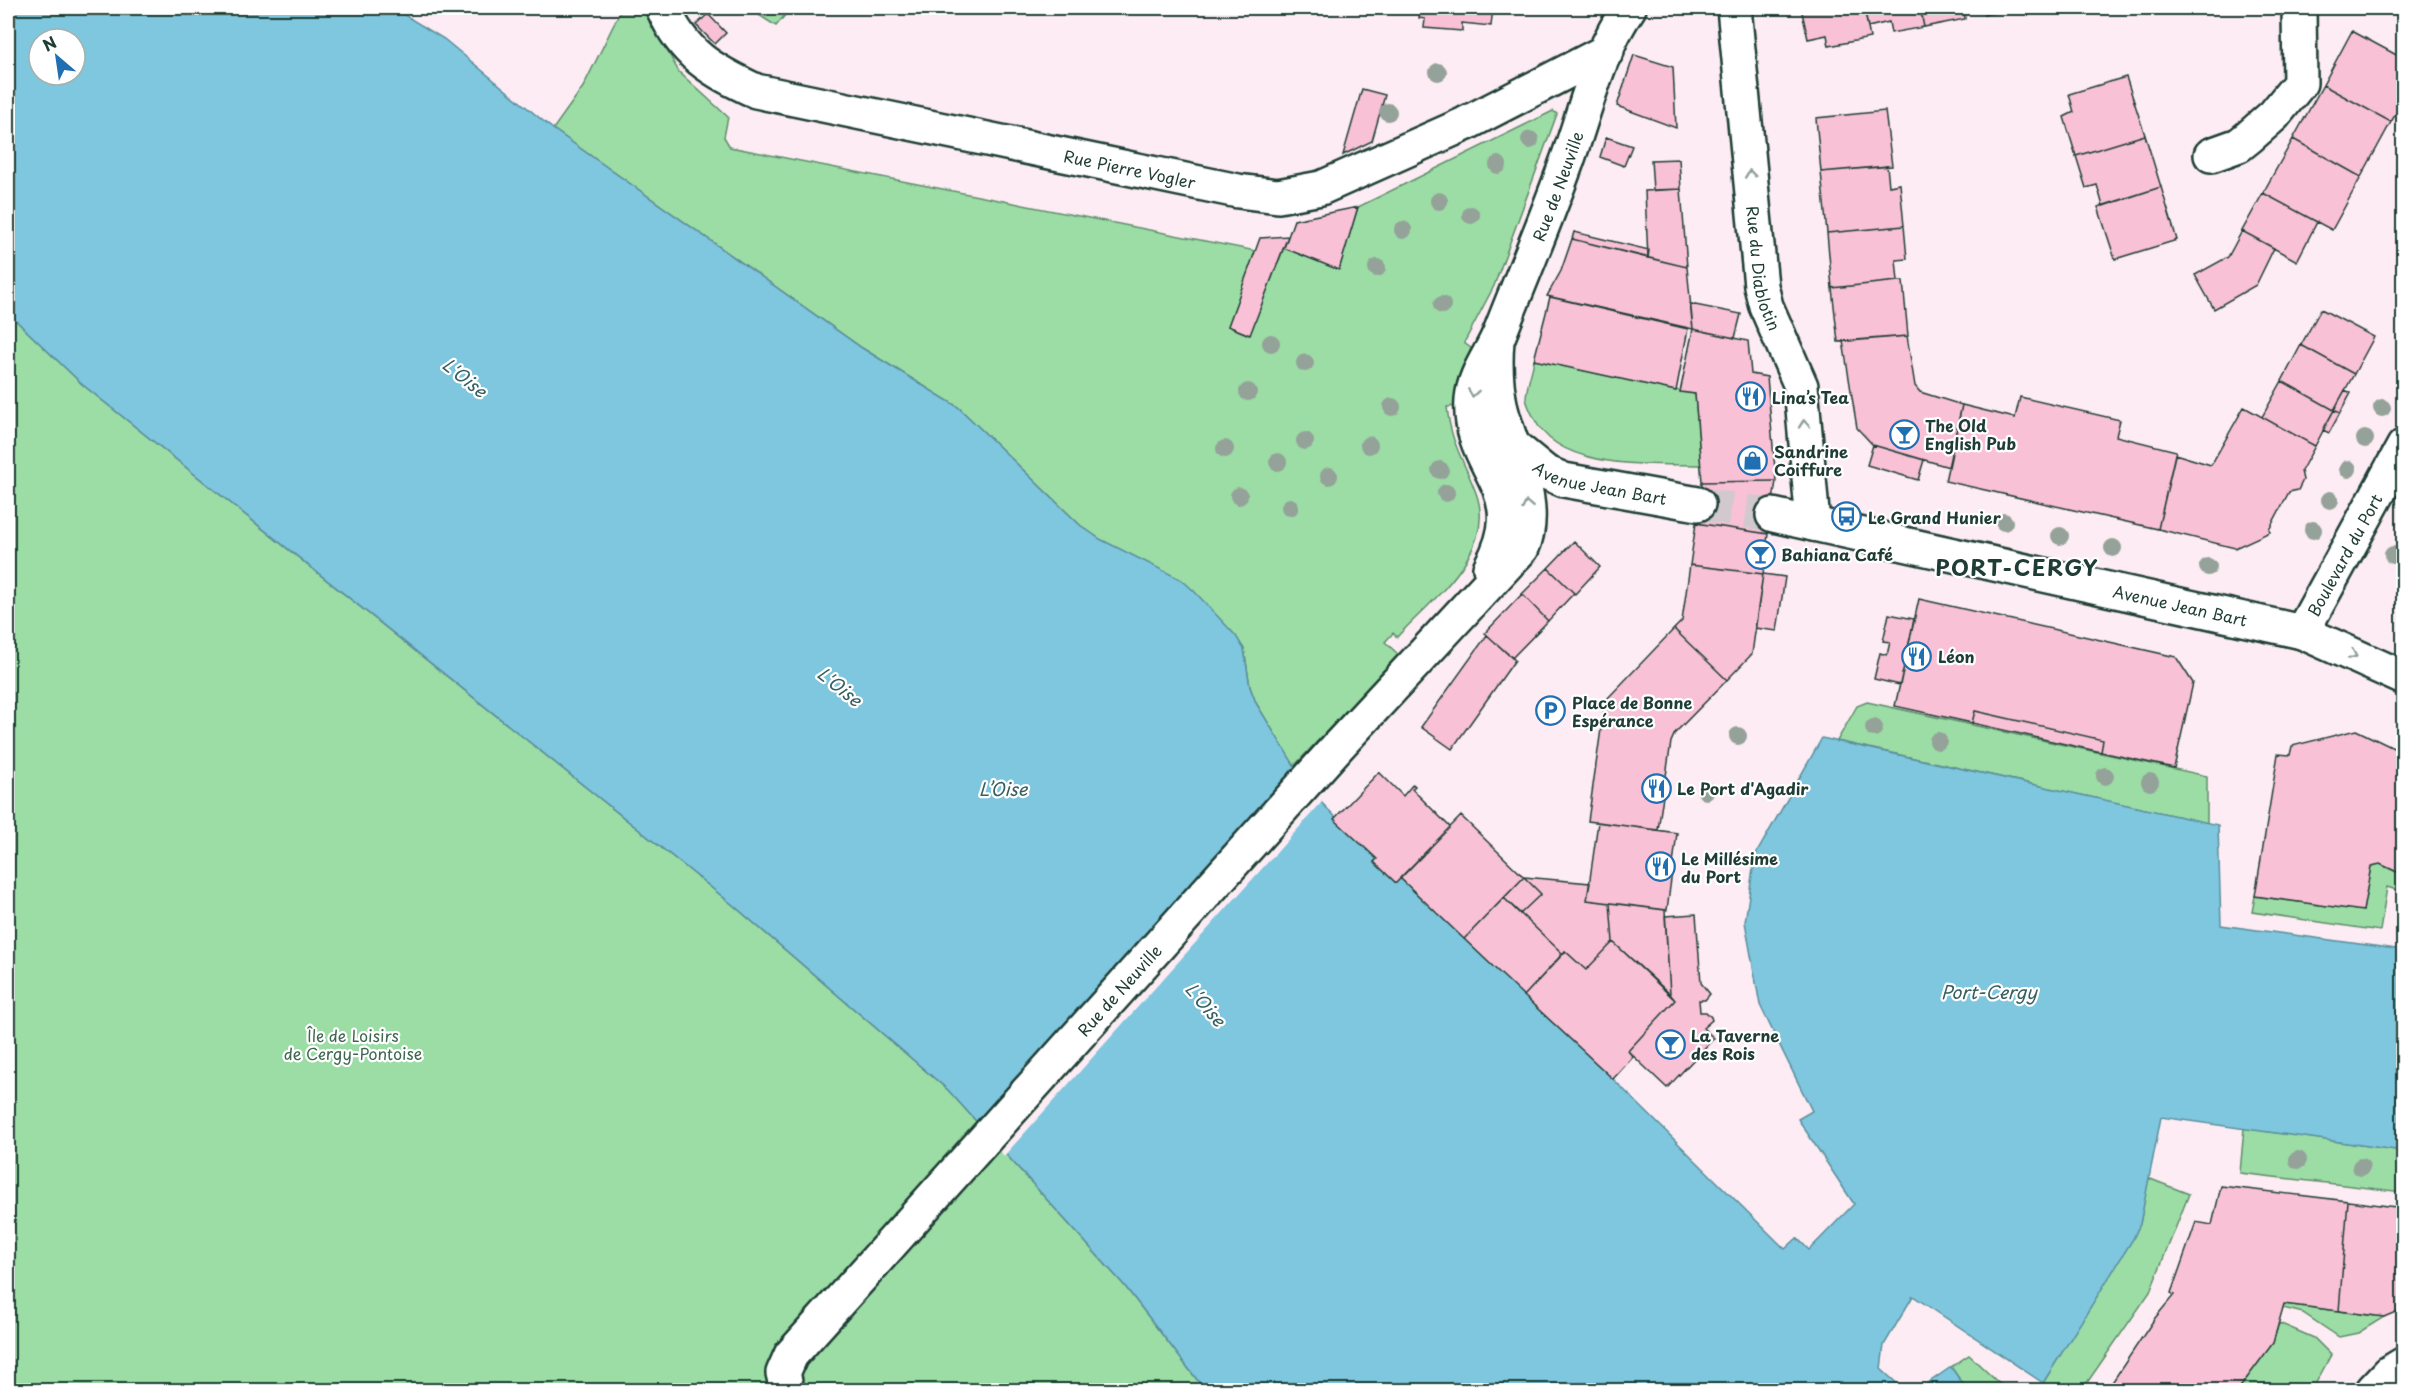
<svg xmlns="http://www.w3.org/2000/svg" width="2411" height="1398" font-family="'Playpen Sans',sans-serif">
  <rect width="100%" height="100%" fill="#fdecf3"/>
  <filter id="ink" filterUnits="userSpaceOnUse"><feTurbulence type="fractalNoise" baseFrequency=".0167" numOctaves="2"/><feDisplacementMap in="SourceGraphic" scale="12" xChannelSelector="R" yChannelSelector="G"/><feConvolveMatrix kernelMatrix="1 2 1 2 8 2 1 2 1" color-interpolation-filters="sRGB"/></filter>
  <g filter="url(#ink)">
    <path fill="#9cdca5" stroke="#5e8c6c" stroke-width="1.5" d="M 622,8 L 639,8 L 651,21 L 679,72 L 728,117 L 724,137 L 730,147 L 1256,251 L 1228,326 L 1249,335 L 1284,248 L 1339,269 L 1358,207 L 1553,111 L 1557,114 L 1494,286 L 1464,343 L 1471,348 L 1461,380 L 1459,406 L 1447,407 C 1451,445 1464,460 1476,493 C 1498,551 1431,600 1397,637 L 1393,633 L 1385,642 L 1399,655 L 1294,766 L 1256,703 L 1250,687 L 1244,649 L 1080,525 L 958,407 L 862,348 L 553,129 L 583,87 Z
      M 748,8 L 791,8 L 776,26 Z
      M 8,313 L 83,385 L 733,905 L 948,1090 L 1124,1285 L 1205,1390 L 8,1390 Z
      M 1534,360 L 1695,394 L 1701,465 C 1653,464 1558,471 1534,418 C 1531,412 1526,403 1526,397 C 1527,385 1532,372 1534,360 Z
      M 1867,702 L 2207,776 L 2207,823 L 1837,741 L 1857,706 Z
      M 2380,864 L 2403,875 L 2403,892 L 2387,887 L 2380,931 L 2252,912 L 2255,896 L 2363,911 L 2371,866 Z
      M 2244,1128 L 2403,1151 L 2403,1192 L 2240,1173 Z
      M 2148,1178 L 2189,1194 L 2150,1292 L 2082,1390 L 2055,1390 L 2043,1383 L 2140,1224 Z
      M 2284,1304 L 2384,1317 L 2358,1333 L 2339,1337 L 2303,1313 L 2283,1308 Z
      M 2279,1323 L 2314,1338 L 2331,1355 L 2312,1390 L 2238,1390 L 2273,1343 Z
      M 1969,1355 L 2006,1390 L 1967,1390 L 1951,1367 Z"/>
    <path fill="#7fc6df" stroke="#598f9b" stroke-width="1.5" fill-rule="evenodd" d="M 8,8 L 393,8 L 444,39 L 553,129 L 862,348 L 958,407 L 1080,525 L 1100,539 L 1182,580 L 1194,591 L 1236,636 L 1244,649 L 1250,687 L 1256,703 L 1310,791 L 1377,859 L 1374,862 L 1396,883 L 1400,878 L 1613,1079 L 1785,1249 L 1797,1238 L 1809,1250 L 1854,1204 L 1798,1119 L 1812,1111 L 1760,1005 L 1745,922 L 1755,856 L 1822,738 L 2218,825 L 2221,925 L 2403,950 L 2403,1151 L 2161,1117 L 2140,1224 L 2133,1239 L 2043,1383 L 1913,1296 L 1884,1345 L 1881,1369 L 1901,1387 L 1922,1387 L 1951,1367 L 1967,1390 L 1205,1390 L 1124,1285 L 948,1090 L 733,905 L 83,385 L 8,313 ZM 39,39 L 75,39 L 75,75 L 39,75 Z"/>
    <path fill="#fdecf3" d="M 1297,765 L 1322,802 L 1004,1156 L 975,1124 Z"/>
    <path fill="#f9c1d6" stroke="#1f3d34" stroke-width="1.5" d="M 1420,8 L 1493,8 L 1491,26 L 1462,23 L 1462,31 L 1424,28 L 1425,19 L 1419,18 Z
      M 1801,8 L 1864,8 L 1870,38 L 1829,46 L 1827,35 L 1808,39 Z
      M 1864,8 L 1920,8 L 1924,27 L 1891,33 L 1889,22 L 1868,27 Z
      M 1920,8 L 1964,8 L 1965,19 L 1924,27 Z
      M 1982,8 L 2021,8 L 1984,15 Z
      M 708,14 L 726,33 L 715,44 L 696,25 Z
      M 2352,31 L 2404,59 L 2404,100 L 2391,122 L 2323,85 Z
      M 1634,55 L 1673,67 L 1676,128 L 1617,106 Z
      M 2126,77 L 2145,135 L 2076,156 L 2064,117 L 2074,112 L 2069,94 Z
      M 2323,85 L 2391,122 L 2361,177 L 2293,139 Z
      M 1362,89 L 1385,95 L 1372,141 L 1343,155 Z
      M 1885,111 L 1892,166 L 1821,172 L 1816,118 Z
      M 2145,135 L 2161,187 L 2103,206 L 2097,185 L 2086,188 L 2076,156 Z
      M 1606,137 L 1632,146 L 1624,166 L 1600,157 Z
      M 2293,139 L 2361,177 L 2332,230 L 2263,193 Z
      M 1679,159 L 1681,189 L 1653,190 L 1651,160 Z
      M 1887,166 L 1889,186 L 1900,184 L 1904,226 L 1827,233 L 1821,172 Z
      M 2161,187 L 2177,240 L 2115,259 L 2098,207 Z
      M 1681,189 L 1687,267 L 1648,258 L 1645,191 Z
      M 2263,193 L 2317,222 L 2297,261 L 2242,231 Z
      M 1358,207 L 1339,270 L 1284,248 L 1294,220 Z
      M 1904,226 L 1907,259 L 1896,260 L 1898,281 L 1832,288 L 1827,233 Z
      M 2242,231 L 2274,248 L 2256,285 L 2214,309 L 2195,275 L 2228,257 Z
      M 1574,232 L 1649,250 L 1648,258 L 1572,239 Z
      M 1288,236 L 1250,335 L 1228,326 L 1260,238 Z
      M 1572,239 L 1687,267 L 1693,329 L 1547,296 L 1561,271 Z
      M 1898,281 L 1903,281 L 1908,336 L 1838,342 L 1832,288 Z
      M 1550,297 L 1688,329 L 1676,391 L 1534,360 Z
      M 1690,304 L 1741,314 L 1735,338 L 1693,329 Z
      M 2321,309 L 2374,337 L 2354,374 L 2301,345 Z
      M 1693,329 L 1748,341 L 1751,374 L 1767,377 L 1776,481 L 1702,482 L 1695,394 L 1680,392 Z
      M 1907,336 L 1915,386 L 1920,392 L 1962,405 L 1949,467 L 1873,445 L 1857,428 L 1843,341 Z
      M 2301,345 L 2354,374 L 2334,410 L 2282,381 Z
      M 2282,381 L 2334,410 L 2315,446 L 2262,417 Z
      M 2345,390 L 2351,393 L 2340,413 L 2334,410 Z
      M 2020,397 L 2120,420 L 2116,436 L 2176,451 L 2158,529 L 1945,481 L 1962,405 L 2015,418 Z
      M 2244,407 L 2315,446 L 2301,471 L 2303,480 L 2298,490 L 2289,492 L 2269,530 L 2270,532 L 2235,548 L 2158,529 L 2175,454 L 2211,465 Z
      M 2334,410 L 2340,413 L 2329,433 L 2323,430 Z
      M 1873,445 L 1924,460 L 1918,480 L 1867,465 Z
      M 1776,481 L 1768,534 L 1696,523 L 1702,482 Z
      M 1696,523 L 1768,534 L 1763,574 L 1690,565 Z
      M 1574,541 L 1600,567 L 1575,594 L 1548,568 Z
      M 1690,565 L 1763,574 L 1752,654 L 1727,680 L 1674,629 L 1682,621 Z
      M 1548,568 L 1574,593 L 1548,621 L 1522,594 Z
      M 1763,574 L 1785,577 L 1777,631 L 1755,628 Z
      M 1522,594 L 1548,621 L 1512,658 L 1485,633 Z
      M 1919,599 L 2176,657 L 2193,683 L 2174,768 L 2101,752 L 2103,740 L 1975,711 L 1972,723 L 1895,706 Z
      M 1889,614 L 1914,619 L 1900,685 L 1874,679 L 1880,653 L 1887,655 L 1890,642 L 1883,641 Z
      M 1674,629 L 1727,680 L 1675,733 L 1671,742 L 1658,830 L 1588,821 L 1605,701 Z
      M 1487,635 L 1515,660 L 1452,749 L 1421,727 Z
      M 1975,711 L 2103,740 L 2101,752 L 1972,723 Z
      M 2356,730 L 2404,753 L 2404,875 L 2380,864 L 2371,866 L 2363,911 L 2255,896 L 2278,754 L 2290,755 L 2292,746 Z
      M 1379,772 L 1403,796 L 1413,784 L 1415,786 L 1412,789 L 1450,827 L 1396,883 L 1374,862 L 1377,859 L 1334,819 Z
      M 1461,816 L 1524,877 L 1464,939 L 1400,878 Z
      M 1598,822 L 1677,833 L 1667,910 L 1587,900 Z
      M 1524,877 L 1541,894 L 1520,914 L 1504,898 Z
      M 1524,877 L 1590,883 L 1587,900 L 1610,903 L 1613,942 L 1586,970 L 1565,951 L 1563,954 L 1504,898 Z
      M 1504,898 L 1563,954 L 1524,996 L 1464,939 Z
      M 1610,903 L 1665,910 L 1670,994 L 1613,942 Z
      M 1696,914 L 1701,983 L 1710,994 L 1705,1000 L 1699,1000 L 1700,1012 L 1706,1012 L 1711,1017 L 1712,1020 L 1703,1028 L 1714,1038 L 1667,1088 L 1628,1051 L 1675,1000 L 1670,994 L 1665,916 Z
      M 1613,942 L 1675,1000 L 1628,1051 L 1633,1057 L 1613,1079 L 1524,996 L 1565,951 L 1586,970 Z
      M 2221,1186 L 2348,1201 L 2339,1311 L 2284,1304 L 2273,1343 L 2238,1390 L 2107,1390 L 2155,1318 L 2174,1295 L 2171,1293 L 2196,1222 L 2212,1225 Z
      M 2348,1201 L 2404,1208 L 2404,1326 L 2398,1311 L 2384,1317 L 2339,1311 Z"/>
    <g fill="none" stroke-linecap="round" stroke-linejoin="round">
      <path stroke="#d1c9cd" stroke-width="33" stroke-dasharray="33 16" stroke-linecap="butt" d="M 1698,504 L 1773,515"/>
      <defs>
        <g id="minor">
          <path id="s1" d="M 663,8 C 684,55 711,70 756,91 L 1238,191 L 1278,196 L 1321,188 L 1465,124 L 1607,51"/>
          <path id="s2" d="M 1734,8 L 1761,286 L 1766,306 L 1801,386 L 1813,524"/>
          <path d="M 2211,155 L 2239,145 L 2249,137 L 2274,115 L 2300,83 L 2299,8"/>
          <path id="s3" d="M 1512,445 L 1545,472 L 1564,480 L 1698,504"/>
          <path id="s4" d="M 1773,515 L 2302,632 L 2404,678"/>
          <path id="s5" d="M 1490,568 C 1535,488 1467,470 1472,400 C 1474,373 1492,354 1501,330 C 1523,274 1546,220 1566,164 C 1585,113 1597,53 1629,8"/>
          <path id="s6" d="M 2302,632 L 2404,446"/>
          <path id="s7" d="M 787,1390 L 783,1373 L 791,1355 L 1339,745 L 1522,548 C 1541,505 1512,452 1501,409 C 1496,386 1495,363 1497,340"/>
          <path d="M 2373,1390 L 2389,1373 L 2404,1364"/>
        </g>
      </defs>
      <use href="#minor" stroke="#1f3d34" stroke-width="38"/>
      <use href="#minor" stroke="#fff" stroke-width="33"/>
    </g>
    <g fill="#94a299">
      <circle cx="1438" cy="72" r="9"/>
      <circle cx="1388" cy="112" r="9"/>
      <circle cx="1530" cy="140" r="9"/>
      <circle cx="1498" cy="165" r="9"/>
      <circle cx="1439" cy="201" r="9"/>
      <circle cx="1471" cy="215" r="9"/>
      <circle cx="1403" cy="230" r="9"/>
      <circle cx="1377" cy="268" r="9"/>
      <circle cx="1442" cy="305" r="9"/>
      <circle cx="1271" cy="343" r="9"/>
      <circle cx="1305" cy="363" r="9"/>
      <circle cx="1248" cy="392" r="9"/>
      <circle cx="1392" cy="407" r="9"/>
      <circle cx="2382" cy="408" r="9"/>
      <circle cx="2365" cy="439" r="9"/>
      <circle cx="1305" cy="441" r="9"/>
      <circle cx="1369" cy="445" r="9"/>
      <circle cx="1225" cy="449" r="9"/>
      <circle cx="1278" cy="462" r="9"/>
      <circle cx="2348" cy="469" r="9"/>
      <circle cx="1440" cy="470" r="9"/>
      <circle cx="1329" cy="476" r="9"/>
      <circle cx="1446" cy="493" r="9"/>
      <circle cx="1239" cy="496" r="9"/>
      <circle cx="2330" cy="500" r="9"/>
      <circle cx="1290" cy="507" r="9"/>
      <circle cx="2004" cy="522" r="9"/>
      <circle cx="2313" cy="530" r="9"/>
      <circle cx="2060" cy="536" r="9"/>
      <circle cx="2113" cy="548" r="9"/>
      <circle cx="2393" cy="555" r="9"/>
      <circle cx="2208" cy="567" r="9"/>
      <circle cx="1874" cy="728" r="9"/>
      <circle cx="1738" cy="736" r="9"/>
      <circle cx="1938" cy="741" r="9"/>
      <circle cx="2105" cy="776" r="9"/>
      <circle cx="2150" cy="782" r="9"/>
      <circle cx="1706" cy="791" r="9"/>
      <circle cx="2298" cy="1160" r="9"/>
      <circle cx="2361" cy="1167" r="9"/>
    </g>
    <defs><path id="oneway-chevron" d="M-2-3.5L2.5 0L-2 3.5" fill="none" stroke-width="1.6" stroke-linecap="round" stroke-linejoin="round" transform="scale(1.5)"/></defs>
    <g stroke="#8f9e9a">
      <use href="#oneway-chevron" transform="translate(1750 174) rotate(-96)"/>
      <use href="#oneway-chevron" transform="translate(1473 393) rotate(99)"/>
      <use href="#oneway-chevron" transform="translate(1804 424) rotate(-95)"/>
      <use href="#oneway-chevron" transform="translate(1527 505) rotate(-101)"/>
      <use href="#oneway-chevron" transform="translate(2353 655) rotate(24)"/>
    </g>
  </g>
  <defs>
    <symbol id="restaurant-ring" viewBox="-11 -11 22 22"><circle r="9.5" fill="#fff" stroke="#1f6fb2" stroke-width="1.5"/><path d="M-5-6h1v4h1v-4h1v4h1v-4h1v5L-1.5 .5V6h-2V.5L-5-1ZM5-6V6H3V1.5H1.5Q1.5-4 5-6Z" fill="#1f6fb2"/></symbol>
    <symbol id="bar-ring" viewBox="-11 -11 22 22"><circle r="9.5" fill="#fff" stroke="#1f6fb2" stroke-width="1.5"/><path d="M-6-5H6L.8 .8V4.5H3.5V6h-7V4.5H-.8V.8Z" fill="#1f6fb2"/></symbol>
    <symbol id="shop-ring" viewBox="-11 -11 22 22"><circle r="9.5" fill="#fff" stroke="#1f6fb2" stroke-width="1.5"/><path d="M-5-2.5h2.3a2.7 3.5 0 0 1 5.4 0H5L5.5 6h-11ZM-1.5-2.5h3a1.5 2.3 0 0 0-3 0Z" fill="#1f6fb2"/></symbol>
    <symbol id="bus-ring" viewBox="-11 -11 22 22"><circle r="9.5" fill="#fff" stroke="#1f6fb2" stroke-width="1.5"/><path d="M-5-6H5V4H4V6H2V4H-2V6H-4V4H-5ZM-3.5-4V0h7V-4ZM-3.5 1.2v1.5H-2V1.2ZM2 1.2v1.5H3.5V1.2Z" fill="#1f6fb2"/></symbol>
    <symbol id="parking-ring" viewBox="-11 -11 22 22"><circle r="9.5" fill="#fff" stroke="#1f6fb2" stroke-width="1.5"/><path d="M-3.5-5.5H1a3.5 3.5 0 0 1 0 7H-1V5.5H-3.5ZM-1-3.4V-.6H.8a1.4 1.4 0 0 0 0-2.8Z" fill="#1f6fb2"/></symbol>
  </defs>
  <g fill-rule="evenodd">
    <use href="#restaurant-ring" x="1734" y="380" width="33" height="33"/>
    <use href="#bar-ring" x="1888" y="418" width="33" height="33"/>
    <use href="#shop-ring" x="1736" y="444" width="33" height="33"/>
    <use href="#bus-ring" x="1830" y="500" width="33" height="33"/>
    <use href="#bar-ring" x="1744" y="538" width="33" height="33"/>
    <use href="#restaurant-ring" x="1900" y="640" width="33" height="33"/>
    <use href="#parking-ring" x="1534" y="694" width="33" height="33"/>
    <use href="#restaurant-ring" x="1640" y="772" width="33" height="33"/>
    <use href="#restaurant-ring" x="1644" y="850" width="33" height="33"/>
    <use href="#bar-ring" x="1654" y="1028" width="33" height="33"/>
  </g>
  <g text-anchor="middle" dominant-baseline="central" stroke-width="4.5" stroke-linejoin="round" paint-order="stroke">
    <g font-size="16" fill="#1f3d34" stroke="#fff">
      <text stroke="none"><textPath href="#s1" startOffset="510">Rue Pierre Vogler</textPath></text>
      <text stroke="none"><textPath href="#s5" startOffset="408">Rue de Neuville</textPath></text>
      <text stroke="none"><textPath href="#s2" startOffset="262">Rue du Diablotin</textPath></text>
      <text stroke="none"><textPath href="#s3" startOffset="99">Avenue Jean Bart</textPath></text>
      <text stroke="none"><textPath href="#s6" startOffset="88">Boulevard du Port</textPath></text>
      <text stroke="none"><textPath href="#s4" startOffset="417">Avenue Jean Bart</textPath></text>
      <text stroke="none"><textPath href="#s7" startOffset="528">Rue de Neuville</textPath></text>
    </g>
    <g font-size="16" font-weight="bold" fill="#1f3d34" stroke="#fff" text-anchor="start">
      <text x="1772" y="397">Lina’s Tea</text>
      <text x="1925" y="425">The Old<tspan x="1925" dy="18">English Pub</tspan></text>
      <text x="1774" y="451">Sandrine<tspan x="1774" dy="18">Coiffure</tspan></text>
      <text x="1868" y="517">Le Grand Hunier</text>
      <text x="1781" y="554">Bahiana Café</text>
      <text x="1938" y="656">Léon</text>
      <text x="1572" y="702">Place de Bonne<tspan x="1572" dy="18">Espérance</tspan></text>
      <text x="1677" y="788">Le Port d'Agadir</text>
      <text x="1681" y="858">Le Millésime<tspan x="1681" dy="18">du Port</tspan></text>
      <text x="1691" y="1035">La Taverne<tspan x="1691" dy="18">des Rois</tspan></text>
    </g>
    <g font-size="16" fill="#3e6550" stroke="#fff">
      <text x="353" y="1035">Île de Loisirs<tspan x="353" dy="18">de Cergy-Pontoise</tspan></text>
    </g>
    <g font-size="18" font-style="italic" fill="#375f5f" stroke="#fff">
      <text transform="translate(465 377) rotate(39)">L'Oise</text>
      <text transform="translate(840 686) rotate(39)">L'Oise</text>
      <text x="1003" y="788">L’Oise</text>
      <text x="1989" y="991">Port-Cergy</text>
      <text transform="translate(1206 1004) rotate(50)">L'Oise</text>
    </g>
    <g font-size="22" font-weight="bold" letter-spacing="1.5" fill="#1f3d34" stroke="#fff">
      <text x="2017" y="566">PORT-CERGY</text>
    </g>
  </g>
  <rect width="2411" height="1398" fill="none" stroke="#fff" stroke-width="30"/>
  <rect x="15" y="15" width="2381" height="1368" fill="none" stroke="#1f3d34" stroke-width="2" filter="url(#ink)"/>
  <g transform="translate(57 57) rotate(331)"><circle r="28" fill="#ffffff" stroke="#a5b1ae" stroke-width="1.5"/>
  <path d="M0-4.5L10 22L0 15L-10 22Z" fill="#1f6fb2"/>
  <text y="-9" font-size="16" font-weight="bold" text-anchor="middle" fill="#1f3d34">N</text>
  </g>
</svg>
